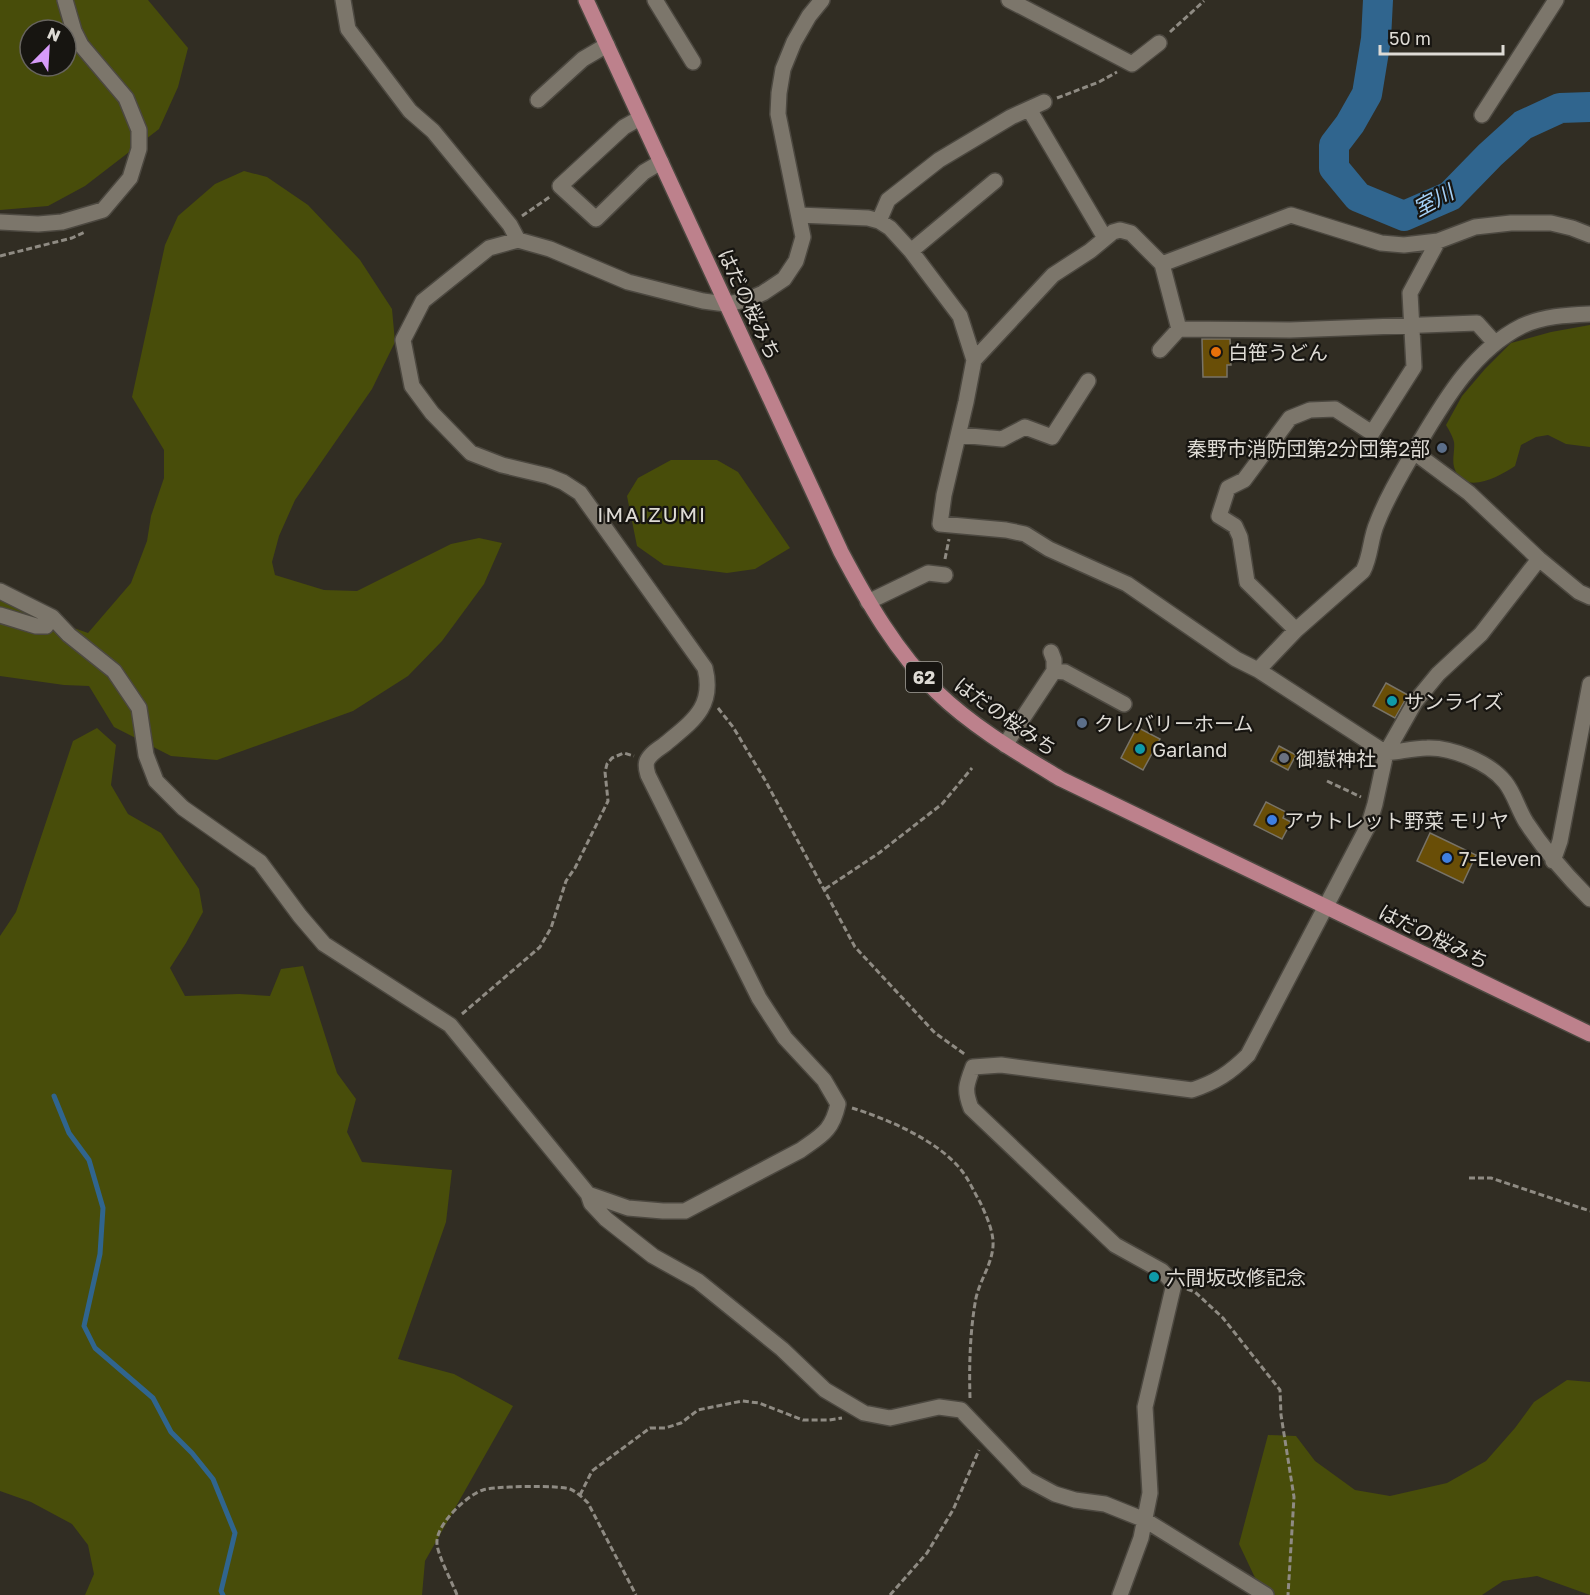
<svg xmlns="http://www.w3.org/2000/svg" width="1590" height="1595" font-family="'Golos Text','Noto Sans JP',sans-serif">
  <rect width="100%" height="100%" fill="#312d23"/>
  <path fill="#484d0a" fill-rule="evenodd" d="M 0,0 L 148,0 L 188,48 L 178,87 L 159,129 L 85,186 L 48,206 L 0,210 ZM 30,30 L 66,30 L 66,66 L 30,66 Z
    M 244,171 L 267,177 L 308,205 L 360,260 L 392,309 L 395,342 L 372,389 L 295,500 L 279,536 L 272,562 L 275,575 L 324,590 L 357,591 L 451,544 L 479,538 L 502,543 L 484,584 L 442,641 L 408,676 L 353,711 L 217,760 L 171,756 L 114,727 L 89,686 L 64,685 L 0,676 L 0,588 L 15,607 L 88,633 L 131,583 L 147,541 L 151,516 L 164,478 L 164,450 L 132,397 L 165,245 L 178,216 L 215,184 Z
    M 1590,325 L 1590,447 L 1566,444 L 1548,435 L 1536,437 L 1521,445 L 1515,466 C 1498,477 1463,497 1454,467 C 1452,459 1455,450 1454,442 C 1453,437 1449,430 1446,425 L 1462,396 L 1485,369 L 1511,343 L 1551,332 Z
    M 671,460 L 717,460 L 738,472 L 790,548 L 755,569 L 727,573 L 664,565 L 637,546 L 627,496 L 638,478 Z
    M 97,728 L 116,745 L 111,785 L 128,814 L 161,833 L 199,889 L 203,912 L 186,943 L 170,968 L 185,996 L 239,994 L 270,996 L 281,969 L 303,966 L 337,1073 L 356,1099 L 347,1132 L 362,1162 L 452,1170 L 446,1222 L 398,1359 L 454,1374 L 513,1406 L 425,1561 L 422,1595 L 85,1595 L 94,1574 L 88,1545 L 72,1524 L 31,1502 L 0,1491 L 0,936 L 16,912 L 73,741 Z
    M 1567,1380 L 1590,1382 L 1590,1595 L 1537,1576 L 1503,1581 L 1482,1595 L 1267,1595 L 1258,1584 L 1239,1544 L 1268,1435 L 1296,1436 L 1315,1461 L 1355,1490 L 1390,1496 L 1447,1483 L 1486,1461 L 1515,1428 L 1534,1402 Z"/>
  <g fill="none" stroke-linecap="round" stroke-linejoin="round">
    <path stroke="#30658e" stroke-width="5" d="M 54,1096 L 69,1133 L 89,1160 L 103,1208 L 100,1254 L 84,1326 L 95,1348 L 153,1398 L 171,1432 L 192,1453 L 213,1479 L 235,1533 L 221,1591 L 223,1595"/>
    <path stroke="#30658e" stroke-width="30" d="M 1378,0 L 1376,39 L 1367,94 L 1350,124 L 1334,145 L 1334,168 L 1358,197 L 1404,216 L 1450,196 L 1490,155 L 1523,125 L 1560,108 L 1590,107"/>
  </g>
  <path fill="#694e07" stroke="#787368" stroke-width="1.5" d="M 1202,339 L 1230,339 L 1231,365 L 1227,365 L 1227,377 L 1203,377 Z
    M 1386,683 L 1408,695 L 1395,718 L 1373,706 Z
    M 1137,727 L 1160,739 L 1143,770 L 1121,758 Z
    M 1279,746 L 1296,755 L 1288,770 L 1271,761 Z
    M 1266,802 L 1286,812 L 1283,818 L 1291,822 L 1282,839 L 1254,825 Z
    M 1430,833 L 1476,855 L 1463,883 L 1417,861 Z"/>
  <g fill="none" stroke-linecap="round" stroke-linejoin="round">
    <defs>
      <path id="minor" d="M 343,0 L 348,29 L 410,111 L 433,131 L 510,225 L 518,240
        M 655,0 L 693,62
        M 1009,0 L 1132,64 L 1159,43
        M 538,100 L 583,59 L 607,45
        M 1029,109 L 1105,238
        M 1482,115 L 1556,0
        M 640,118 L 624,127 L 560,186 L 596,219 L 644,172 L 661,162
        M 799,215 L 868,218 L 879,221 L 890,228 L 911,251 L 960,316 L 974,360 L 966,402 L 944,495 L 940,524 L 1006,530 L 1025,534 L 1049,549 L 1127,584 L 1236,659 L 1258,670 L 1386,753 C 1399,752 1414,748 1427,748 C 1451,747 1489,762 1505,782 C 1514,793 1518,809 1526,822 C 1545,851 1566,875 1590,899
        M 879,221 L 888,200 L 939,160 L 1011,117 L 1044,102
        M 0,222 L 38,224 L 62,222 L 103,210 L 130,178 L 139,149 L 139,130 L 126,98 L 81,45 L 74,31 L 65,0
        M 911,251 L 995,181
        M 1162,264 L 1291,215 L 1381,243 L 1404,245 L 1438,241 L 1475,227 L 1511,223 L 1551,223 L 1572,228 L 1590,235
        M 1160,350 L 1179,329 L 1290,330 L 1477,323 L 1495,343
        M 974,360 L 1053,275 L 1090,251 L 1113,232 L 1120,230 L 1131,233 L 1162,264 L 1179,329
        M 959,435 L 1002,439 L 1025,427 L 1052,437 L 1088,381
        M 1414,452 L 1469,493 L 1539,559 L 1579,592 L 1590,597
        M 0,591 L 52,617 L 69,635 L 114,671 L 139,708 L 146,755 L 156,781 L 183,808 L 260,862 L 300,916 L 324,944 L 450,1025 L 588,1194 L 591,1203 L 606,1219 L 653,1256 L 698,1281 L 782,1349 L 825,1390 L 864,1413 L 890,1418 L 939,1407 L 961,1410 L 1027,1479 L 1055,1494 L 1075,1500 L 1105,1504 L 1145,1520 L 1266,1595
        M 868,602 L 928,573 L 945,575
        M 0,615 L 36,626 L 46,626 L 52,617
        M 1296,630 L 1247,582 L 1240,537 L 1235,526 L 1219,516 L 1228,488 L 1244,480 L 1290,418 L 1310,410 L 1335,409 L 1372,433 L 1414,367 L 1410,293 L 1438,241
        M 1258,670 L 1296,630 L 1363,571 C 1371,556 1370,539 1377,523 C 1387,497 1401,474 1415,450 C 1443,403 1472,351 1522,326 C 1543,316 1567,315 1590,314
        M 1054,671 L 1065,672 L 1124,704
        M 1005,745 L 1054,671 L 1054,660 L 1051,652
        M 1553,861 L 1560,841 L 1590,684
        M 588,1194 L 628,1208 L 663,1211 L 685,1211 L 801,1150 C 822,1135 832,1131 838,1104 L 824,1080 L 785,1038 L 759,998 L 648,775 C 647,771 645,766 647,761 C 650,754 658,749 664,745 C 691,722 715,708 705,668 L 580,493 L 563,482 L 548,476 L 502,465 L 471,453 L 432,413 L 412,386 L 403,340 L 423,301 L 489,248 L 518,240 L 550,249 L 628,282 L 703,301 L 726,304 L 747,300 L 763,293 L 784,279 L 796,261 L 803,237 L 778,114 L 779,93 L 783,69 L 794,42 L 809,16 L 822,0
        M 1120,1595 L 1141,1538 L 1150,1493 L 1145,1407 L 1174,1284 L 1162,1271 L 1115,1245 L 971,1108 C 964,1090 966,1085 973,1067 L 1001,1065 L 1192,1090 C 1216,1082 1230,1073 1248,1055 L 1369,824 L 1375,804 L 1386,753 L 1415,702 L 1438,674 L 1481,634 L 1539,559"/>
      <path id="major" d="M 586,0 L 841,552 C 867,601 896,652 937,692 C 973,727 1018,753 1061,779 L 1590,1034"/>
    </defs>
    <use href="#minor" stroke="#4c4840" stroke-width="18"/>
    <use href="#major" stroke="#4c4840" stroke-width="18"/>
    <path stroke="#8f8b83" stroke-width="3" stroke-dasharray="6 3" stroke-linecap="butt" d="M 1170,32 L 1204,1
      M 1057,98 L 1099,82 L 1117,72
      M 522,216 L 551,196
      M 0,256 L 72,238 L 85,232
      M 945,559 L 949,539
      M 718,708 L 733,727 L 765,780 L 855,947 L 935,1033 L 966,1055
      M 1327,781 L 1361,797
      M 825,889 L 879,853 L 942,804 L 972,768
      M 462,1014 L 540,947 L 551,928 L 566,881 L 575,868 L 608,801 L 605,772 L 607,764 L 612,758 L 624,753 L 634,756
      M 852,1108 C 888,1119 939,1141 962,1171 C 969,1180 974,1192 980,1202 C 986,1215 994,1232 993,1246 C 992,1264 980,1280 976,1298 C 970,1330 969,1365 970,1398
      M 1469,1178 L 1491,1178 L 1590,1211
      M 1187,1289 L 1195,1292 L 1223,1318 L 1280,1390 L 1281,1415 L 1294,1497 L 1288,1595
      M 580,1495 L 592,1471 L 650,1428 L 665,1428 L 681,1423 L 698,1410 L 742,1401 L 759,1403 L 803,1420 L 829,1420 L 842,1418
      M 457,1595 C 452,1582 438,1556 437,1544 C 435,1525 467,1495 483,1490 C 495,1486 559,1485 570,1489 C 577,1492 583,1498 588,1503 L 636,1595
      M 890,1595 L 927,1553 L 953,1510 L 979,1450"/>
    <use href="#minor" stroke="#7c766b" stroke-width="15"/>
    <use href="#major" stroke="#bd818c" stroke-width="15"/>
  </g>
  <circle fill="#e8710a" stroke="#171511" stroke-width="2" cx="1216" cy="352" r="6"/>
  <g fill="#5c6f8a" stroke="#171511" stroke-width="2">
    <circle cx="1442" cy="448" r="6"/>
    <circle cx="1082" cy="723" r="6"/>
  </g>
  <g fill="#0f9aa8" stroke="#171511" stroke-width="2">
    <circle cx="1392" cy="701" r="6"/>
    <circle cx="1140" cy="749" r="6"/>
    <circle cx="1154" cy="1277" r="6"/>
  </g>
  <circle fill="#6b7280" stroke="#171511" stroke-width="2" cx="1284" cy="758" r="6"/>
  <g fill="#3f7fe0" stroke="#171511" stroke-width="2">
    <circle cx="1272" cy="820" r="6"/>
    <circle cx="1447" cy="858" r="6"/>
  </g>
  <g text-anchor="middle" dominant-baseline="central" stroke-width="4.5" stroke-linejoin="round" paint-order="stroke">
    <rect fill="#171511" stroke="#a2a09a" stroke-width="1.5" x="906" y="662" width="36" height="30" rx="4.5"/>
    <g font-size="18" font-weight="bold" fill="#dedbd5">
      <text x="924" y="677">62</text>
    </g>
    <g font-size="20" fill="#dedbd5" stroke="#171511">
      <text transform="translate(750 304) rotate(65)">はだの桜みち</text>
      <text transform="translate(1006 716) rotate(35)">はだの桜みち</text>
      <text transform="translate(1434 936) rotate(26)">はだの桜みち</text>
    </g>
    <g font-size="20" fill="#dedbd5" stroke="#171511" text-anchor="start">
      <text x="1228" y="352">白笹うどん</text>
      <text x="1430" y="448" text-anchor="end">秦野市消防団第2分団第2部</text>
      <text x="1404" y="701">サンライズ</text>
      <text x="1094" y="723">クレバリーホーム</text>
      <text x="1152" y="749">Garland</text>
      <text x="1296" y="758">御嶽神社</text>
      <text x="1284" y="820">アウトレット野菜 モリヤ</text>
      <text x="1459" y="858">7-Eleven</text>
      <text x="1166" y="1277">六間坂改修記念</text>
    </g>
    <g font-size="21" font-style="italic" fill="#a5d1f7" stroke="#171511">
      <text transform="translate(1433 200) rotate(-28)">室川</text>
    </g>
    <g font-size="21" letter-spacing="1.5" fill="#dedbd5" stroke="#171511">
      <text x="652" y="514">IMAIZUMI</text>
    </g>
  </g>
  <g transform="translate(48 48) rotate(24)"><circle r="28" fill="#171511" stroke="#67645f" stroke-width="1.5"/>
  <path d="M0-4.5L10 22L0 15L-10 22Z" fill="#d79bf9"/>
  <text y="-9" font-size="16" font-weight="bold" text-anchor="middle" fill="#dedbd5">N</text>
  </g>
  <path d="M1380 45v9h123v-9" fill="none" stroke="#dedbd5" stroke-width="3"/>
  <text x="1389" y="45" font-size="18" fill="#dedbd5" stroke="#171511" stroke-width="4.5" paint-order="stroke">50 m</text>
</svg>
